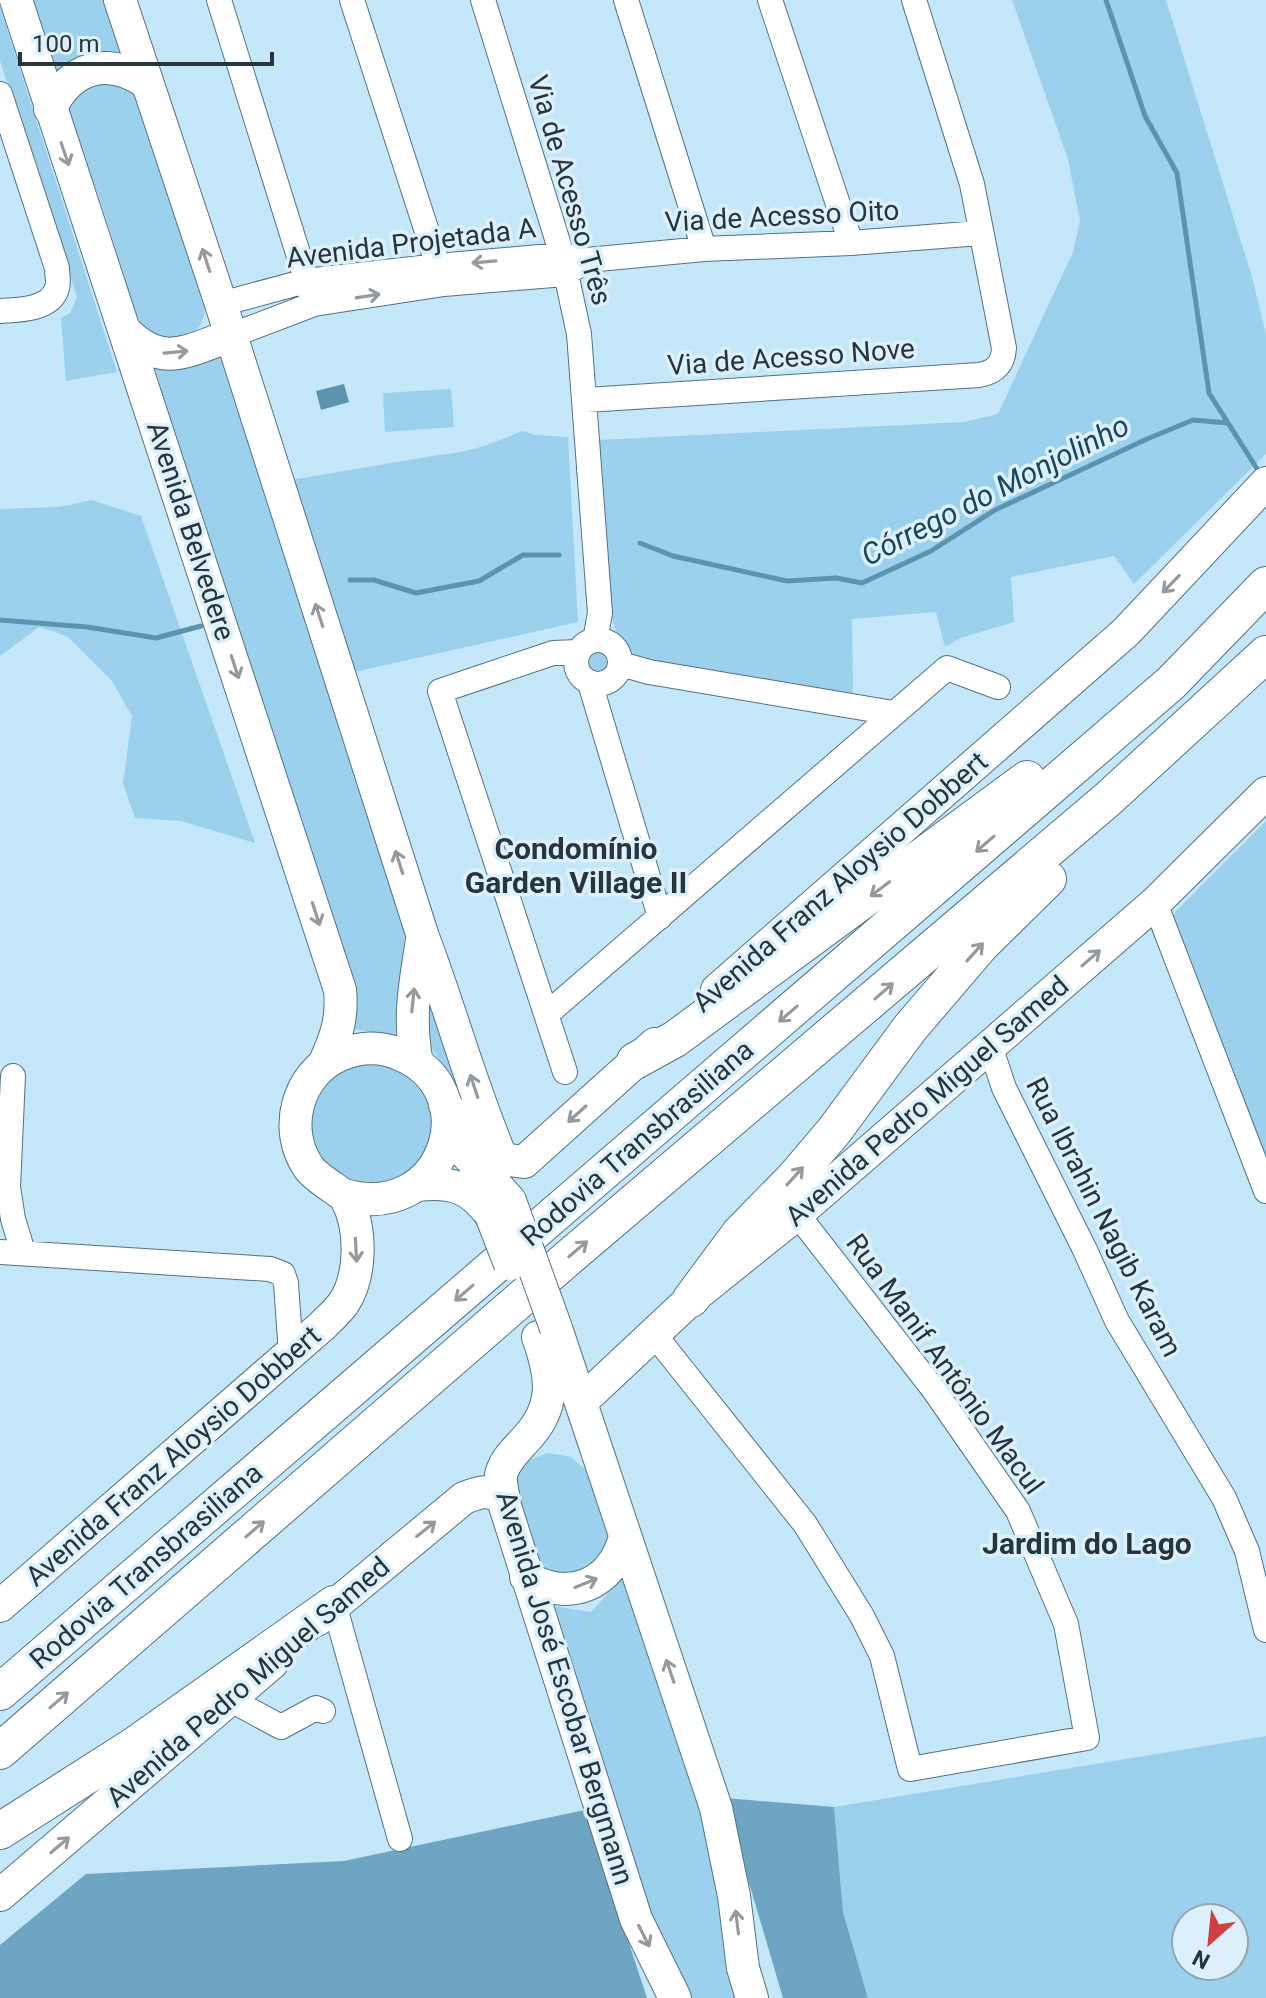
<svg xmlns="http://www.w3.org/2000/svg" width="1266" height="1998" font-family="Roboto,sans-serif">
  <rect width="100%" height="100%" fill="#c4e7fa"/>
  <path fill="#9cd1ee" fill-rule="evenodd" d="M 29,0 L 108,0 L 130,65 L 56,83 Z
    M 1012,0 L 1166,0 L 1252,277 L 1266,334 L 1266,454 L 1134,584 L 1114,556 L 1011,577 L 1014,622 L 960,638 L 945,647 L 936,612 L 852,619 L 853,694 L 635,660 L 617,634 L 610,613 L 598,440 L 964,422 L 998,414 L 1073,252 L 1080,221 L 1068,159 Z
    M 0,7 L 117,372 L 66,381 L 61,318 L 70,313 L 77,297 L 0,61 Z
    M 96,80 L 130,89 L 135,97 C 158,166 184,233 206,302 C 205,347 159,352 137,317 L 98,193 L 83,162 L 68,113 L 70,103 Z
    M 223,356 L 405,932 L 396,1036 L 354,1029 L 352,974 L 152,365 Z
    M 451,389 L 454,427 L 385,432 L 383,393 Z
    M 522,431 L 536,435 L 568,437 L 578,622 L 350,673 L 291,480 L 438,455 C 469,453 494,443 522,431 Z
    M 91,500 L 141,516 L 255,843 L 181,821 L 135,818 L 123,783 L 132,716 L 112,681 L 67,636 L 39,627 L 0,656 L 0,509 L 60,507 Z
    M584 662a15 15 0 1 1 30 0a15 15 0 1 1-30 0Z
    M 1266,821 L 1266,1177 L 1171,923 L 1176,911 Z
    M 426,988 L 467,1112 L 448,1073 L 428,1042 Z
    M 368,1061 L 403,1070 L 429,1098 L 434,1134 L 409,1176 L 361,1188 L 318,1163 L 307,1114 L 333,1072 Z
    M 548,1453 L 571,1457 L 588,1472 L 608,1535 L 605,1555 L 573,1580 L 535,1565 L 514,1480 L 527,1461 Z
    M 624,1576 L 694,1785 L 712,1847 L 739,1998 L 693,1998 L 646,1906 L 553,1606 L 591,1612 Z
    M 1266,1736 L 1266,1998 L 868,1998 L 843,1912 L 834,1807 ZM 1186,1918 L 1234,1918 L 1234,1966 L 1186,1966 Z"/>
  <path fill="#6da5c2" d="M 724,1798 L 834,1807 L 843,1912 L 868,1998 L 783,1998 Z
    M 585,1810 L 647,1998 L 0,1998 L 0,1945 L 86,1874 L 344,1861 Z"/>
  <path fill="#5c93af" d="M 344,384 L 349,402 L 321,410 L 316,391 Z"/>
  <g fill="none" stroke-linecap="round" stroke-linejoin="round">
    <path stroke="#5c93af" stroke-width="5" d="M 1106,0 L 1145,116 L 1177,173 L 1209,393 L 1261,475
      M 640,543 L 673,556 L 787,581 L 836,578 L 862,583 L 931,551 L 995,510 L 1147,439 L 1193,420 L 1228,423
      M 350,580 L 374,580 L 416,593 L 479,581 L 523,555 L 559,555
      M 0,620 L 87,627 L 156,638 L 201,626"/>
    <defs>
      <path id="minor" d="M 219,0 L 311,295
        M 352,0 L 442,278
        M 483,0 L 562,255 L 579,334 L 600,613 L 595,640
        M 626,0 L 704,249
        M 770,0 L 851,243
        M 0,94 L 57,268 C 57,274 59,283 57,288 C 51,310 18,310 0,311
        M 221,304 L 306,281 L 438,266 L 562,255 L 587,260 L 704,249 L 851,243 L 980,233
        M 230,336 L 314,304 L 444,284 L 565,274 L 578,266
        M 586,400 L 979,375 C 995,372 1003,365 1004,348 L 972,184 L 914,0
        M576 662a22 22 0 1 1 44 0a22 22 0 1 1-44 0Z
        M 621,664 L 649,672 L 893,713
        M 590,683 L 660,917
        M 1155,903 L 1266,1191
        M 548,1013 L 947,668 L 998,687
        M 990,1046 L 1004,1088 L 1085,1250 L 1117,1321 L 1224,1498 L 1247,1551 L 1266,1630
        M 565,1072 L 440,691 L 553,653 L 578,652
        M 13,1076 L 8,1187 L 13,1219 L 23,1252
        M 0,1252 L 270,1269 L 283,1274 L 286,1283 L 291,1354
        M 653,1333 L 805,1524 L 862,1616 L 882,1656 L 910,1769 L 1087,1738 L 1066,1624 L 1018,1511 L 934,1390 L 797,1214
        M 334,1604 L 400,1839
        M 231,1700 L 281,1727 L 316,1708 L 323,1711"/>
      <path id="major" d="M 16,0 L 340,990 C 343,1018 336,1038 324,1064
        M 120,0 L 221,304 L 423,937 C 451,1010 471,1087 502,1159
        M 50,109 C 71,66 108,56 147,83
        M 127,333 C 164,369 188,350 230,336
        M 717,990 L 1126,632 L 1266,483
        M 417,1063 C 408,1019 415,984 422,940
        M 445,1105 L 470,1132 L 502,1159 L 524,1162 L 655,1044
        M 448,1132 C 467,1158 490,1177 510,1201
        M 417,1185 C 452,1181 470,1187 491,1215
        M 557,1331 L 716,1808 L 734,1896 L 743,1968 L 752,1998
        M 538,1337 C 552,1376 557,1407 525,1440 C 516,1450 504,1461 501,1475 C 500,1485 504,1497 505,1506 L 636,1919 L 675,1998
        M 581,1402 L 691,1299 L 797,1214 L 1155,903 L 1266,793
        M 526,1577 C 569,1603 612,1585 625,1537
        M 0,1606 L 322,1326 C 329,1319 337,1312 343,1304 C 362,1276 362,1228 346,1198 C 342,1192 318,1180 309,1168 C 282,1130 297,1073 340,1055 C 359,1047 380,1046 399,1054 C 488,1089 446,1224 344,1195
        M 317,1620 L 464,1498 C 479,1492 490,1488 504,1500
        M 0,1895 L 272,1663"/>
      <path id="highway" d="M 635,1061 L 675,1039 L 1027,779
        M 691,1299 L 740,1233 L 794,1178 L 834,1131 L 910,1028 L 981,945 L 1048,879
        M 0,1692 L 1171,683 L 1266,585
        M 0,1751 L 568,1258 L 1108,799 L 1266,654
        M 0,1831 L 135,1745 L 334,1604"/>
    </defs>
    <use href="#minor" stroke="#537283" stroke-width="26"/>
    <use href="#major" stroke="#537283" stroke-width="34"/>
    <use href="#highway" stroke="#537283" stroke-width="38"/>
    <use href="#minor" stroke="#fff" stroke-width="24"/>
    <use href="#major" stroke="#fff" stroke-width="32"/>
    <use href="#highway" stroke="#fff" stroke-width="36"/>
    <defs>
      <path id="major-bridge" d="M 510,1201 L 556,1328
        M 491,1215 L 510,1264"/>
    </defs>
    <use href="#major-bridge" stroke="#537283" stroke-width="34" stroke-linecap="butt"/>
    <use href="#major-bridge" stroke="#fff" stroke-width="32"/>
  </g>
  <defs><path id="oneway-shaft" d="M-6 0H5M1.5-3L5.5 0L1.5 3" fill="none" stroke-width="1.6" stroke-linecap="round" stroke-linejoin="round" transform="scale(2)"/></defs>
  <g stroke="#949a9e">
    <use href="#oneway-shaft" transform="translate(65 154) rotate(71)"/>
    <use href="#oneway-shaft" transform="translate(206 260) rotate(-108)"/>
    <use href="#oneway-shaft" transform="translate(484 262) rotate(175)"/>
    <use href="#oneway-shaft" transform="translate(368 296) rotate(-9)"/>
    <use href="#oneway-shaft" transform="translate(176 352) rotate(-5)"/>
    <use href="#oneway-shaft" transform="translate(1171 584) rotate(134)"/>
    <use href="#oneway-shaft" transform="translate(319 615) rotate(-108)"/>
    <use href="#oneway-shaft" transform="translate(235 667) rotate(72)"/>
    <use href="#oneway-shaft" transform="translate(985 844) rotate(139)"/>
    <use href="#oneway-shaft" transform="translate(399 862) rotate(-108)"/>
    <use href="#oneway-shaft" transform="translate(880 889) rotate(143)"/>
    <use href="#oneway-shaft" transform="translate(316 914) rotate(72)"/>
    <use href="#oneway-shaft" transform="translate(975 952) rotate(-48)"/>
    <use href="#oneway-shaft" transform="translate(1091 958) rotate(-41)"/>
    <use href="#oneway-shaft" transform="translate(884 991) rotate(-41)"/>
    <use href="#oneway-shaft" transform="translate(413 1000) rotate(-84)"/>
    <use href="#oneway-shaft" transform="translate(788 1014) rotate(139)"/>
    <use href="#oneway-shaft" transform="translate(474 1086) rotate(-108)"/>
    <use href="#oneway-shaft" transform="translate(577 1114) rotate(138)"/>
    <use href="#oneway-shaft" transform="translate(795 1176) rotate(-48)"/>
    <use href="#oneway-shaft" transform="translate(578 1249) rotate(-40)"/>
    <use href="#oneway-shaft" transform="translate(356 1250) rotate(87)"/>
    <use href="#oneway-shaft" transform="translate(464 1293) rotate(139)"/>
    <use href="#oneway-shaft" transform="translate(255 1529) rotate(-41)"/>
    <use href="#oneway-shaft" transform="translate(426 1529) rotate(-39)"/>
    <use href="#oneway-shaft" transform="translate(586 1583) rotate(-22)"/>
    <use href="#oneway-shaft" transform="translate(670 1671) rotate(-109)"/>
    <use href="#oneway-shaft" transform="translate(59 1700) rotate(-41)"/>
    <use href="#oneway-shaft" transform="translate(60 1845) rotate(-40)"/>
    <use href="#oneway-shaft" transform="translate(737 1922) rotate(-97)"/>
    <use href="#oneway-shaft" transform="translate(644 1936) rotate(63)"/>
  </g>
  <g text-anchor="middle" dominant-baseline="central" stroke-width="7" stroke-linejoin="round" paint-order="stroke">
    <g font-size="28" fill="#28353d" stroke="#ddf1fd">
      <text transform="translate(570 190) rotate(74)">Via de Acesso Três</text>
      <text transform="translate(782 216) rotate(-3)">Via de Acesso Oito</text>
      <text transform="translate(411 243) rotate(-7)">Avenida Projetada A</text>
      <text transform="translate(791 357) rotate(-4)">Via de Acesso Nove</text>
      <text transform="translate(191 531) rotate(72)">Avenida Belvedere</text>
      <text transform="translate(840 882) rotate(-41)">Avenida Franz Aloysio Dobbert</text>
      <text transform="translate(927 1101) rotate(-41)">Avenida Pedro Miguel Samed</text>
      <text transform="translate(637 1143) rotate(-41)">Rodovia Transbrasiliana</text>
      <text transform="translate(1104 1217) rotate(63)">Rua Ibrahin Nagib Karam</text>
      <text transform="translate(945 1364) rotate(54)">Rua Manif Antônio Macul</text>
      <text transform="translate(173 1456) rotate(-41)">Avenida Franz Aloysio Dobbert</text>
      <text transform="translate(146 1566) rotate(-41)">Rodovia Transbrasiliana</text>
      <text transform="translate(248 1682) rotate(-41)">Avenida Pedro Miguel Samed</text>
      <text transform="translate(565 1688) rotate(73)">Avenida José Escobar Bergmann</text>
    </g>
    <g font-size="30" font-style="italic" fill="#1a475d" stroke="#ddf1fd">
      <text transform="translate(995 490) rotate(-27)">Córrego do Monjolinho</text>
    </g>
    <g font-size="30" font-weight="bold" fill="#28353d" stroke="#ddf1fd">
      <text x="576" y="848">Condomínio<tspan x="576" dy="34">Garden Village II</tspan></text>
      <text x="1087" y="1543">Jardim do Lago</text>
    </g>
  </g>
  <g transform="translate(1210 1942) rotate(207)"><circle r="38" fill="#ddf1fd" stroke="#95a6b0" stroke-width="2"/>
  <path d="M0-6L14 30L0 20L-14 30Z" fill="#cf4045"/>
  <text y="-12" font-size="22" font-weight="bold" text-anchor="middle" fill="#28353d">N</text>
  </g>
  <path d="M20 52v12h252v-12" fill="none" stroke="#28353d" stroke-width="4"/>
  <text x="32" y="52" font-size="24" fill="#28353d" stroke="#ddf1fd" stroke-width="6" paint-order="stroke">100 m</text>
</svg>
